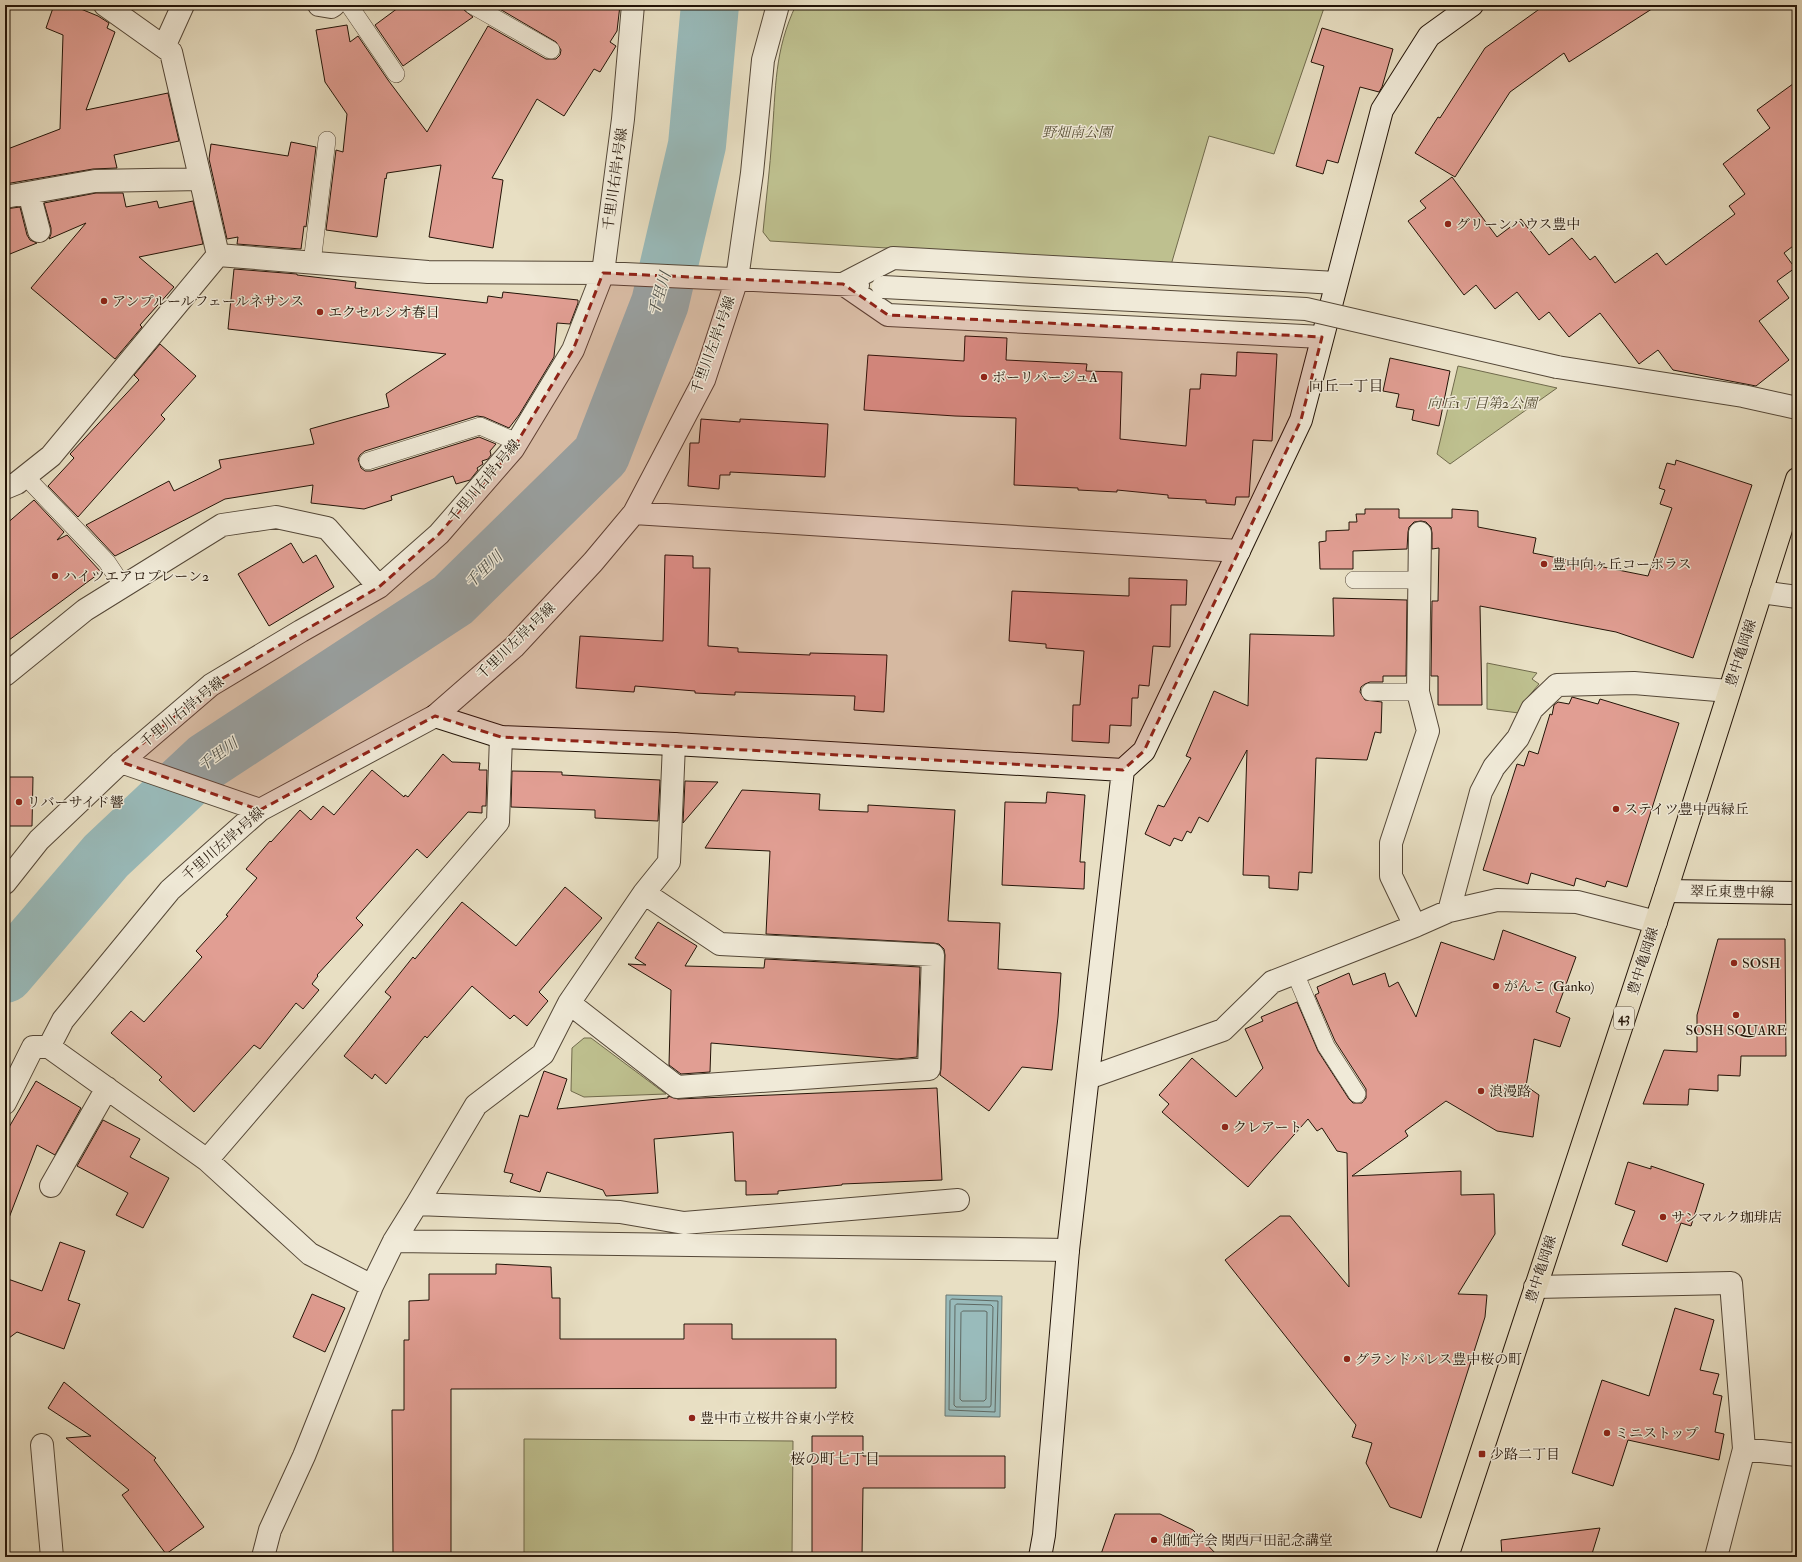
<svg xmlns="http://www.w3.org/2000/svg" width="1802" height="1562" font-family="'IM FELL Double Pica','Noto Serif JP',serif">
  <rect width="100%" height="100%" fill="#e8dfc3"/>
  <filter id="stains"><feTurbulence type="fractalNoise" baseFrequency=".005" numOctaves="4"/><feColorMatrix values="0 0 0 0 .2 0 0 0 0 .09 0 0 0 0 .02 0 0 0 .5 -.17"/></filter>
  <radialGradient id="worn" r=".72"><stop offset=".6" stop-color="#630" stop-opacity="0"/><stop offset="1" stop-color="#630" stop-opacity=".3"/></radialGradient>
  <path fill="#bec08f" stroke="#706a4c" d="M 796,5 L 1325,5 L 1274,154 L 1209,136 L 1171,265 L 770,241 L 763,232 C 766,200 770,168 772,137 C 776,88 774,51 796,5 Z
    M 1458,366 L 1557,388 L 1450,464 L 1437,454 Z
    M 1487,663 L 1537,673 L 1532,679 L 1539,684 L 1523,703 L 1519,713 L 1487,709 Z
    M 584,1038 L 591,1038 L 666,1094 L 584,1097 L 571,1091 L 572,1048 Z
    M 524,1439 L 793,1441 L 792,1557 L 524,1557 Z"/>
  <path fill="#9bb" stroke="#6a7873" d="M 946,1295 L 1002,1296 L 1000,1417 L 945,1416 Z"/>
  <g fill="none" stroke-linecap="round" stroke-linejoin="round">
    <path stroke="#5e6862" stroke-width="1" d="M 952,1299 L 998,1301 L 995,1412 L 949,1410 L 950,1301 Z
      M 957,1304 L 991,1305 L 993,1307 L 991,1405 L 990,1407 L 956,1407 L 954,1405 L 955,1306 Z
      M 963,1311 L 985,1311 L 987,1312 L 986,1399 L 984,1401 L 962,1401 L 960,1399 L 961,1313 Z"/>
    <path stroke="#9bb" stroke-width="58" d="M 5,974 L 106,856 L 207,761 L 453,600 L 601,455 L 660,303 L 697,145 L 710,5"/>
  </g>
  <path fill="#e19e93" stroke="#231408" d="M 54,5 L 71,5 L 98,16 L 109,23 L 107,28 L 115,32 L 86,110 L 168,93 L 179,141 L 114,155 L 117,168 L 93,169 L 5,184 L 5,150 L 60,129 L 63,35 L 46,28 Z
    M 402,5 L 462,5 L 464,10 L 473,17 L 403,66 L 375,25 Z
    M 500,5 L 620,5 L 617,31 L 610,42 L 616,46 L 600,72 L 594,69 L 564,116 L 537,99 L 492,178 L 503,180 L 493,248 L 429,237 L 441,165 L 387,173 L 386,179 L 385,178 L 377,237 L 326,230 L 336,150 L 343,152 L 347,114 L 325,82 L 316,30 L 347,25 L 350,42 L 358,36 L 388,80 L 427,132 L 488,26 L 546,59 L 556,59 L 560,55 L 561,50 L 556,42 L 498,8 Z
    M 1545,5 L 1658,5 L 1569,62 L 1564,53 L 1510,92 L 1455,177 L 1415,153 L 1438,117 L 1440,118 L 1485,48 Z
    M 1322,28 L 1393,49 L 1382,87 L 1379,92 L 1360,87 L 1338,163 L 1327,160 L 1323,174 L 1296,166 L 1324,66 L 1311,62 Z
    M 1797,81 L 1797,243 L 1784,253 L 1795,268 L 1777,281 L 1789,298 L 1759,321 L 1789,360 L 1756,386 L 1673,370 L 1658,350 L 1639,364 L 1600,313 L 1569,337 L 1549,312 L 1539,320 L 1517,292 L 1495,309 L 1476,285 L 1464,295 L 1408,221 L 1426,208 L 1420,201 L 1452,177 L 1497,237 L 1521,219 L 1549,255 L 1572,238 L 1590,260 L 1595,256 L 1615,283 L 1657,253 L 1666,265 L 1735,214 L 1729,206 L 1745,194 L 1723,164 L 1770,128 L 1757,110 Z
    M 291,142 L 316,147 L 306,227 L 304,226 L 301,249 L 237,244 L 238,237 L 227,239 L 209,159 L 211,144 L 288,156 Z
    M 96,193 L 123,193 L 126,207 L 157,201 L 159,208 L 193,201 L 203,244 L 139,257 L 174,287 L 140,325 L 142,327 L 115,359 L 31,288 L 86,223 L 49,239 L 51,234 L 51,228 L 44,203 Z
    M 20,207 L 27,235 L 30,240 L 37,243 L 5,256 L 5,209 Z
    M 234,269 L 297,274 L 297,275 L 356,282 L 355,288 L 487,303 L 488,296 L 502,298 L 503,292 L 578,300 L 578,303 L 570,324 L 557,323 L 554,357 L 519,415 L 509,428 L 484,417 L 477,416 L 365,451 L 360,455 L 358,459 L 361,468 L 365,471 L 371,471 L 479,437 L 496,444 L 490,451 L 491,455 L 488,459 L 482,461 L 483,464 L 477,468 L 478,470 L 470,480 L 456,484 L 453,476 L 391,496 L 392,500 L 364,509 L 311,503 L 313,485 L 225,499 L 115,556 L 86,525 L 169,481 L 174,491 L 221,468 L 219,460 L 314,444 L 310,429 L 389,407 L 386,394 L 446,354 L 228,329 Z
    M 965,336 L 1007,338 L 1006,360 L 1087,364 L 1086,371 L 1122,372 L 1120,439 L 1186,446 L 1190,389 L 1200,389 L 1201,374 L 1236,376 L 1237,352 L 1277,354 L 1272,441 L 1253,440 L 1249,497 L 1236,497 L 1235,505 L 1206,503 L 1206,500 L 1168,498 L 1168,495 L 1117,490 L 1117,492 L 1078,490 L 1078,488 L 1014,485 L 1016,418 L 955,416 L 864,410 L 868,355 L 964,361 Z
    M 160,344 L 196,376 L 161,415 L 165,419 L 78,517 L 48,486 L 74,458 L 70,454 L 139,380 L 134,375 Z
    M 1390,358 L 1450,371 L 1439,426 L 1412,420 L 1414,410 L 1396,407 L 1399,394 L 1383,391 Z
    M 701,419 L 740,422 L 740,419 L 828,424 L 825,477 L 730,472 L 730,475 L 720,475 L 719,489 L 688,486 L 690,443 L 699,443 Z
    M 1676,460 L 1752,485 L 1693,658 L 1616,632 L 1480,606 L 1482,705 L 1438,705 L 1438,676 L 1431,676 L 1432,601 L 1438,601 L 1439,548 L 1432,549 L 1432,533 L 1431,527 L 1426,522 L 1421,521 L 1414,522 L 1409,527 L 1408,532 L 1407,549 L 1353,551 L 1353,569 L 1320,569 L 1319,542 L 1326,541 L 1326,531 L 1349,530 L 1349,522 L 1357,522 L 1356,514 L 1365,514 L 1365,509 L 1399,509 L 1399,518 L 1452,518 L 1452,509 L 1478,511 L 1478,527 L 1536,538 L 1533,553 L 1648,576 L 1672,508 L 1660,504 L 1665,490 L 1659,488 L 1667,463 L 1675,465 Z
    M 34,500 L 64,532 L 57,540 L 67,535 L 101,572 L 5,643 L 5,525 Z
    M 291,543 L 303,563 L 316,555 L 334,587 L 269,626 L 238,574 Z
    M 665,555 L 693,556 L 693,568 L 710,568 L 708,646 L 738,648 L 738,652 L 810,655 L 810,653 L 887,655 L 884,712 L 854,710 L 855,696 L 735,692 L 735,695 L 695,693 L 695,691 L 635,686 L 634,692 L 576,688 L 580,636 L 663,641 Z
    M 1129,578 L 1187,580 L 1186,605 L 1171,605 L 1170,647 L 1153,646 L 1149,686 L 1139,685 L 1138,698 L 1132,698 L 1131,726 L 1110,725 L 1109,743 L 1072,741 L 1073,705 L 1080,705 L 1084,651 L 1046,648 L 1046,644 L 1009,641 L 1012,591 L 1129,596 Z
    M 1333,598 L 1407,600 L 1406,676 L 1383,676 L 1383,682 L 1370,682 L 1365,684 L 1361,687 L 1360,692 L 1365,700 L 1382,702 L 1381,733 L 1375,732 L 1367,760 L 1316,758 L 1312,873 L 1299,872 L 1298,890 L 1269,888 L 1269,876 L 1243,875 L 1247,750 L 1208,822 L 1199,817 L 1191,833 L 1187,831 L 1182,841 L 1174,838 L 1170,846 L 1145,834 L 1158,805 L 1164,807 L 1191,758 L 1186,756 L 1214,691 L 1248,706 L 1250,634 L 1334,636 Z
    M 1572,697 L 1598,704 L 1600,699 L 1679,723 L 1627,887 L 1607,881 L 1605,887 L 1576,878 L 1574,886 L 1531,873 L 1528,884 L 1483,870 L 1517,764 L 1524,766 L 1529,751 L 1538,754 L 1550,714 L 1552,715 L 1554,705 L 1558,702 L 1569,704 Z
    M 443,754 L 452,762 L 480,763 L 479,770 L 487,770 L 486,806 L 482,806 L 482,813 L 468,812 L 427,858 L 417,849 L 356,918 L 363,925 L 317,975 L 318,976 L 312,984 L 319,990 L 303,1009 L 296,1003 L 260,1049 L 254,1045 L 194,1112 L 159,1080 L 162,1077 L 111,1033 L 131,1011 L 144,1022 L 202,957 L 196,951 L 228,916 L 226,915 L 257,878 L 246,869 L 270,841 L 271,842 L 300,810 L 311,820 L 323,806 L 334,815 L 372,770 L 404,797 L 405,795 L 408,797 Z
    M 512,771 L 562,772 L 562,775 L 660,780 L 658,821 L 595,818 L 595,810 L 511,807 Z
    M 5,777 L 33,777 L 32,826 L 5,826 Z
    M 685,781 L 718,782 L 683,823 Z
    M 742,790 L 820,794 L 819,810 L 868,812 L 868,805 L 955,810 L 948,921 L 1000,923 L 998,969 L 1061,973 L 1058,1017 L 1052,1070 L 1022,1067 L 989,1111 L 940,1075 L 941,1069 L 945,955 L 944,949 L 939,944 L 934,943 L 766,934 L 770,851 L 705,848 Z
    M 1047,792 L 1085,795 L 1080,862 L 1085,862 L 1084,889 L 1002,885 L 1005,802 L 1046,803 Z
    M 565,887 L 602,918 L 539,992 L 548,1001 L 527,1026 L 514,1015 L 510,1019 L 472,986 L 427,1038 L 425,1036 L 386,1084 L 375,1074 L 372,1079 L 344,1056 L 391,997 L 385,992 L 413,957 L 415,959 L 462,902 L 516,946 Z
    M 658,922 L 697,946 L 685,966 L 764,968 L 765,959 L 920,967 L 917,1057 L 897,1059 L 711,1043 L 710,1072 L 681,1074 L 669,1065 L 671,990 L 628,964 L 646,965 L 635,958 Z
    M 1503,930 L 1576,957 L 1556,1012 L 1570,1018 L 1560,1047 L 1534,1039 L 1526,1086 L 1539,1095 L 1533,1137 L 1497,1131 L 1446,1101 L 1405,1131 L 1408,1136 L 1352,1176 L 1461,1171 L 1461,1195 L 1494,1194 L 1495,1234 L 1458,1294 L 1487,1295 L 1485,1317 L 1421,1518 L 1390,1507 L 1366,1463 L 1372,1443 L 1352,1437 L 1356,1425 L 1225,1260 L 1280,1216 L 1290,1216 L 1349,1287 L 1347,1153 L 1337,1151 L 1322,1128 L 1317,1131 L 1308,1119 L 1248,1187 L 1162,1112 L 1169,1104 L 1159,1095 L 1192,1058 L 1236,1097 L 1263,1068 L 1245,1029 L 1263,1021 L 1261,1017 L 1297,1002 L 1318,1051 L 1349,1099 L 1353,1103 L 1362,1103 L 1366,1098 L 1366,1089 L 1335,1041 L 1315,995 L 1319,993 L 1317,987 L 1349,973 L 1353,985 L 1385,973 L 1389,987 L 1398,982 L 1416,1017 L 1441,942 L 1494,960 Z
    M 1718,939 L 1785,939 L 1786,1056 L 1741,1056 L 1740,1076 L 1718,1075 L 1718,1091 L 1689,1089 L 1688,1105 L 1643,1104 L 1664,1050 L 1697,1052 L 1697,1015 Z
    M 544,1071 L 567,1079 L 557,1109 L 668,1098 L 668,1096 L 678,1099 L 937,1088 L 942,1180 L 842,1184 L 842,1185 L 778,1191 L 778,1194 L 746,1195 L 746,1181 L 735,1181 L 733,1132 L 654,1139 L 658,1193 L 606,1196 L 603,1190 L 547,1172 L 540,1192 L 510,1182 L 513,1174 L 504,1172 L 520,1115 L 528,1117 Z
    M 36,1081 L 81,1108 L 55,1155 L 37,1145 L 7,1223 L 5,1222 L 5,1134 Z
    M 103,1120 L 140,1139 L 130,1157 L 169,1178 L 143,1228 L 116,1215 L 128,1193 L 77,1166 Z
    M 1628,1162 L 1651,1169 L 1651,1166 L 1704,1184 L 1691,1226 L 1681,1223 L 1667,1262 L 1622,1245 L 1635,1211 L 1615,1204 Z
    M 60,1242 L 85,1251 L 68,1300 L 80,1304 L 64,1349 L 17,1332 L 5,1341 L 5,1278 L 42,1291 Z
    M 496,1264 L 551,1267 L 552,1298 L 560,1298 L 560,1339 L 684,1339 L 684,1324 L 732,1324 L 732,1339 L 836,1339 L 836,1388 L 451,1389 L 451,1554 L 393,1554 L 392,1410 L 404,1410 L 404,1340 L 409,1340 L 409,1301 L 429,1300 L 429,1274 L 496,1274 Z
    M 312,1294 L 345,1308 L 325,1352 L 293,1337 Z
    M 1675,1308 L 1714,1320 L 1700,1370 L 1719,1374 L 1713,1394 L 1722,1396 L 1715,1432 L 1724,1434 L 1719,1460 L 1628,1440 L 1613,1486 L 1572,1473 L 1602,1380 L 1649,1396 Z
    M 64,1382 L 156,1458 L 154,1460 L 204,1527 L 166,1554 L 122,1495 L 129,1490 L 66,1438 L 91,1436 L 48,1408 Z
    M 812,1436 L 863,1436 L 863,1456 L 1005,1456 L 1005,1488 L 863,1488 L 862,1557 L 812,1557 Z
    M 1115,1514 L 1160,1514 L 1193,1530 L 1219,1557 L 1100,1557 Z
    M 1600,1528 L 1591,1557 L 1502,1557 L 1501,1540 Z"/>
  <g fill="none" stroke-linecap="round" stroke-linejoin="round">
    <defs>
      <path id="lane" d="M 349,5 L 396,74
        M 472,5 L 551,50
        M 312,263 L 327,140
        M 368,461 L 480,426 L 517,442
        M 25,476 L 107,562 L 123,586
        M 1354,580 L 1419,580
        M 1370,692 L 1418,692
        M 1295,973 L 1326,1046 L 1357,1094"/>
      <path id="street" d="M 105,5 L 171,52 L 218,255 L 428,272 L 603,273 L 858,285
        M 319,5 L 331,7 L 334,5
        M 164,47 L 183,5
        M 29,193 L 39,231
        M 5,197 L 95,181 L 200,179
        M 1322,337 L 888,315 L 843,284 L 893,258 L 1336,283
        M 1557,367 L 1743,396 L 1797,408
        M 5,488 L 17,483 L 51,456 L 218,255
        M 634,513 L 1239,551
        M 1761,592 L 1797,597
        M 5,675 L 85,610 L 222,525 L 276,517 L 327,528 L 379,587
        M 121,762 L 260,810
        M 5,883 L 39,840 L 121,762 L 211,685 L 301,631 L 379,587 L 439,534 L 513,449 L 573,350 L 603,273 L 623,119 L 633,5
        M 1449,911 L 1481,792 L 1494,767 L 1518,738 L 1532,709 L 1557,685 L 1634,683 L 1729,691
        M 1415,926 L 1391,876 L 1391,843 L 1428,731 L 1418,692 L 1420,533
        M 569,1003 L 677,1087 L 929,1069 L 933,955 L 720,944 L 644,893
        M 49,1047 L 63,1020 L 170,890 L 260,810 L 435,716 L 514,647 L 593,562 L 634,513 L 704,380 L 737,279 L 752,173 L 763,60 L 778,5
        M 49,1047 L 207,1160 L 310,1254 L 372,1286
        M 1088,1078 L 1223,1030 L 1272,982 L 1415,926 L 1449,911 L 1497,900 L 1577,902 L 1656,922
        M 5,1103 L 33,1047 L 49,1047
        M 207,1160 L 498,822 L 501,737
        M 51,1186 L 107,1088
        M 417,1204 L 620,1212 L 684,1223 L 958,1200
        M 394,1241 L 1068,1250
        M 1535,1287 L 1731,1283 L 1744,1449 L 1716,1557
        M 42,1445 L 52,1557
        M 1744,1449 L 1797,1455
        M 263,1557 L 270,1530 L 304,1456 L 372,1286 L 394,1241 L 417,1204 L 476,1105 L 543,1054 L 569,1003 L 644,893 L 669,862 L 674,744"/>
      <path id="secondary" d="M 435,716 L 501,737 L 674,744 L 1123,770 L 1144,751 L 1301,420 L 1382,110 L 1429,36 L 1472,5
        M 1666,891 L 1797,893
        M 1040,1557 L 1044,1535 L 1068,1250 L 1123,770"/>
      <path id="primary" d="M 1447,1557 L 1666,891 L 1797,479"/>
    </defs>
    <use href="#lane" stroke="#544737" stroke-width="18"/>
    <use href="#street" stroke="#544737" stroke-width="24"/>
    <use href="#secondary" stroke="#231408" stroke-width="24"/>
    <use href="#primary" stroke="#231408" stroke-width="24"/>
    <use href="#lane" stroke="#f0ead8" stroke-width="17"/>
    <use href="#street" stroke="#f0ead8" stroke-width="22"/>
    <use href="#secondary" stroke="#f0ead8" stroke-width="22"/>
    <use href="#primary" stroke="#e8dfc3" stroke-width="22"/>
    <defs>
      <path id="street-bridge" d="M 883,287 L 1306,309 L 1557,367"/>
    </defs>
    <use href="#street-bridge" stroke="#544737" stroke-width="24" stroke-linecap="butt"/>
    <use href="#street-bridge" stroke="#f0ead8" stroke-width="22"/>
  </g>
  <path fill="#8f2418" fill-opacity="0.2" stroke="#8f2418" stroke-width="3" stroke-dasharray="8 5" stroke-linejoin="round" d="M 603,273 L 843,284 L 888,315 L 1322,337 L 1301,420 L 1144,751 L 1123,770 L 501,737 L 435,716 L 260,810 L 121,762 L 211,685 L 379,587 L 439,534 L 513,449 L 573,350 Z"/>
  <g fill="#8f2418" stroke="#f0ead8" stroke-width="1.5">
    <circle cx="1448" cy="224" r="4"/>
    <circle cx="104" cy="301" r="4"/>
    <circle cx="320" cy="312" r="4"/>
    <circle cx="984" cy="377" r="4"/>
    <circle cx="1544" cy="564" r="4"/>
    <circle cx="55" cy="576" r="4"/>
    <circle cx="19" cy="802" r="4"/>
    <circle cx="1616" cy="809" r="4"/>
    <circle cx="1734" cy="963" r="4"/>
    <circle cx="1496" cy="986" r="4"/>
    <circle cx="1736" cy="1015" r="4"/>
    <circle cx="1481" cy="1091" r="4"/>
    <circle cx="1225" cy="1127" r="4"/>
    <circle cx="1663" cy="1217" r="4"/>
    <circle cx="1347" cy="1359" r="4"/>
    <circle cx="692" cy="1418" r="4"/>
    <circle cx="1607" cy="1433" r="4"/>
    <rect x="1478" y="1450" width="8" height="8" rx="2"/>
    <circle cx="1154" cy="1540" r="4"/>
  </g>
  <g text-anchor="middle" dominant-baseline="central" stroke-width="3" stroke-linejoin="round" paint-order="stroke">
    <rect fill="#f0ead8" stroke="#605446" stroke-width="1" x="1614" y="1007" width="20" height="22" rx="3"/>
    <g font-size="13" font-weight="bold" fill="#231408">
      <text x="1624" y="1018">43</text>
    </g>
    <g font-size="14" font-style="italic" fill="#595037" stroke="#f0ead8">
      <text x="1077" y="132">野畑南公園</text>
      <text x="1482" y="403">向丘1丁目第2公園</text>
    </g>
    <g font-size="14" fill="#231408" stroke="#f0ead8">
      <text transform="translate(615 179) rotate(-82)">千里川右岸1号線</text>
      <text transform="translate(713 345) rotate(-70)">千里川左岸1号線</text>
      <text transform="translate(484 481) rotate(-50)">千里川右岸1号線</text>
      <text transform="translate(516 641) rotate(-44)">千里川左岸1号線</text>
      <text transform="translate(1741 653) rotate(-72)">豊中亀岡線</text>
      <text transform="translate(182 712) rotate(-39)">千里川右岸1号線</text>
      <text transform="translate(223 844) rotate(-41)">千里川左岸1号線</text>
      <text transform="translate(1732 892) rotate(1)">翠丘東豊中線</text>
      <text transform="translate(1643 961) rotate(-72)">豊中亀岡線</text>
      <text transform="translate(1541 1269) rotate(-72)">豊中亀岡線</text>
    </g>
    <g font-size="14" fill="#231408" stroke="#f0ead8" text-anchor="start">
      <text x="1456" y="224">グリーンハウス豊中</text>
      <text x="112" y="301">アンプルールフェールネサンス</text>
      <text x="328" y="312">エクセルシオ春日</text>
      <text x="992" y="377">ボーリバージュA</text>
      <text x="1552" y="564">豊中向ヶ丘コーポラス</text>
      <text x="63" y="576">ハイツエアロプレーン2</text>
      <text x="27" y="802">リバーサイド響</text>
      <text x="1624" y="809">ステイツ豊中西緑丘</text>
      <text x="1742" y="963">SOSH</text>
      <text x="1504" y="986">がんこ (Ganko)</text>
      <text x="1736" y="1030" text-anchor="middle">SOSH SQUARE</text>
      <text x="1489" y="1091">浪漫路</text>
      <text x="1233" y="1127">クレアート</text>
      <text x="1671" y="1217">サンマルク珈琲店</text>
      <text x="1355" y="1359">グランドパレス豊中桜の町</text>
      <text x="700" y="1418">豊中市立桜井谷東小学校</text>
      <text x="1615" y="1433">ミニストップ</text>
      <text x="1490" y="1454">少路二丁目</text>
      <text x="1162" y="1540">創価学会 関西戸田記念講堂</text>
    </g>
    <g font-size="15" font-style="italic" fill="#4c4e47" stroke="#f0ead8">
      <text transform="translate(660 294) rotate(-74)">千里川</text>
      <text transform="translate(484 570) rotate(-45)">千里川</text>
      <text transform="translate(218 755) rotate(-36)">千里川</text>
    </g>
    <g font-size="15" fill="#231408" stroke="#f0ead8">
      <text x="1346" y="386">向丘一丁目</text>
      <text x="835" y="1459">桜の町七丁目</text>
    </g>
  </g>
  <rect width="1802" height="1562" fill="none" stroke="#e8dfc3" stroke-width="20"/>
  <rect x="6" y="6" width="1790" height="1550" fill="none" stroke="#231408" stroke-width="2"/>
  <rect x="10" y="10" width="1782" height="1542" fill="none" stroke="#231408"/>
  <rect width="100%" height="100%" filter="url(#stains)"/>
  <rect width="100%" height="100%" fill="url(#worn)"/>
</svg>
